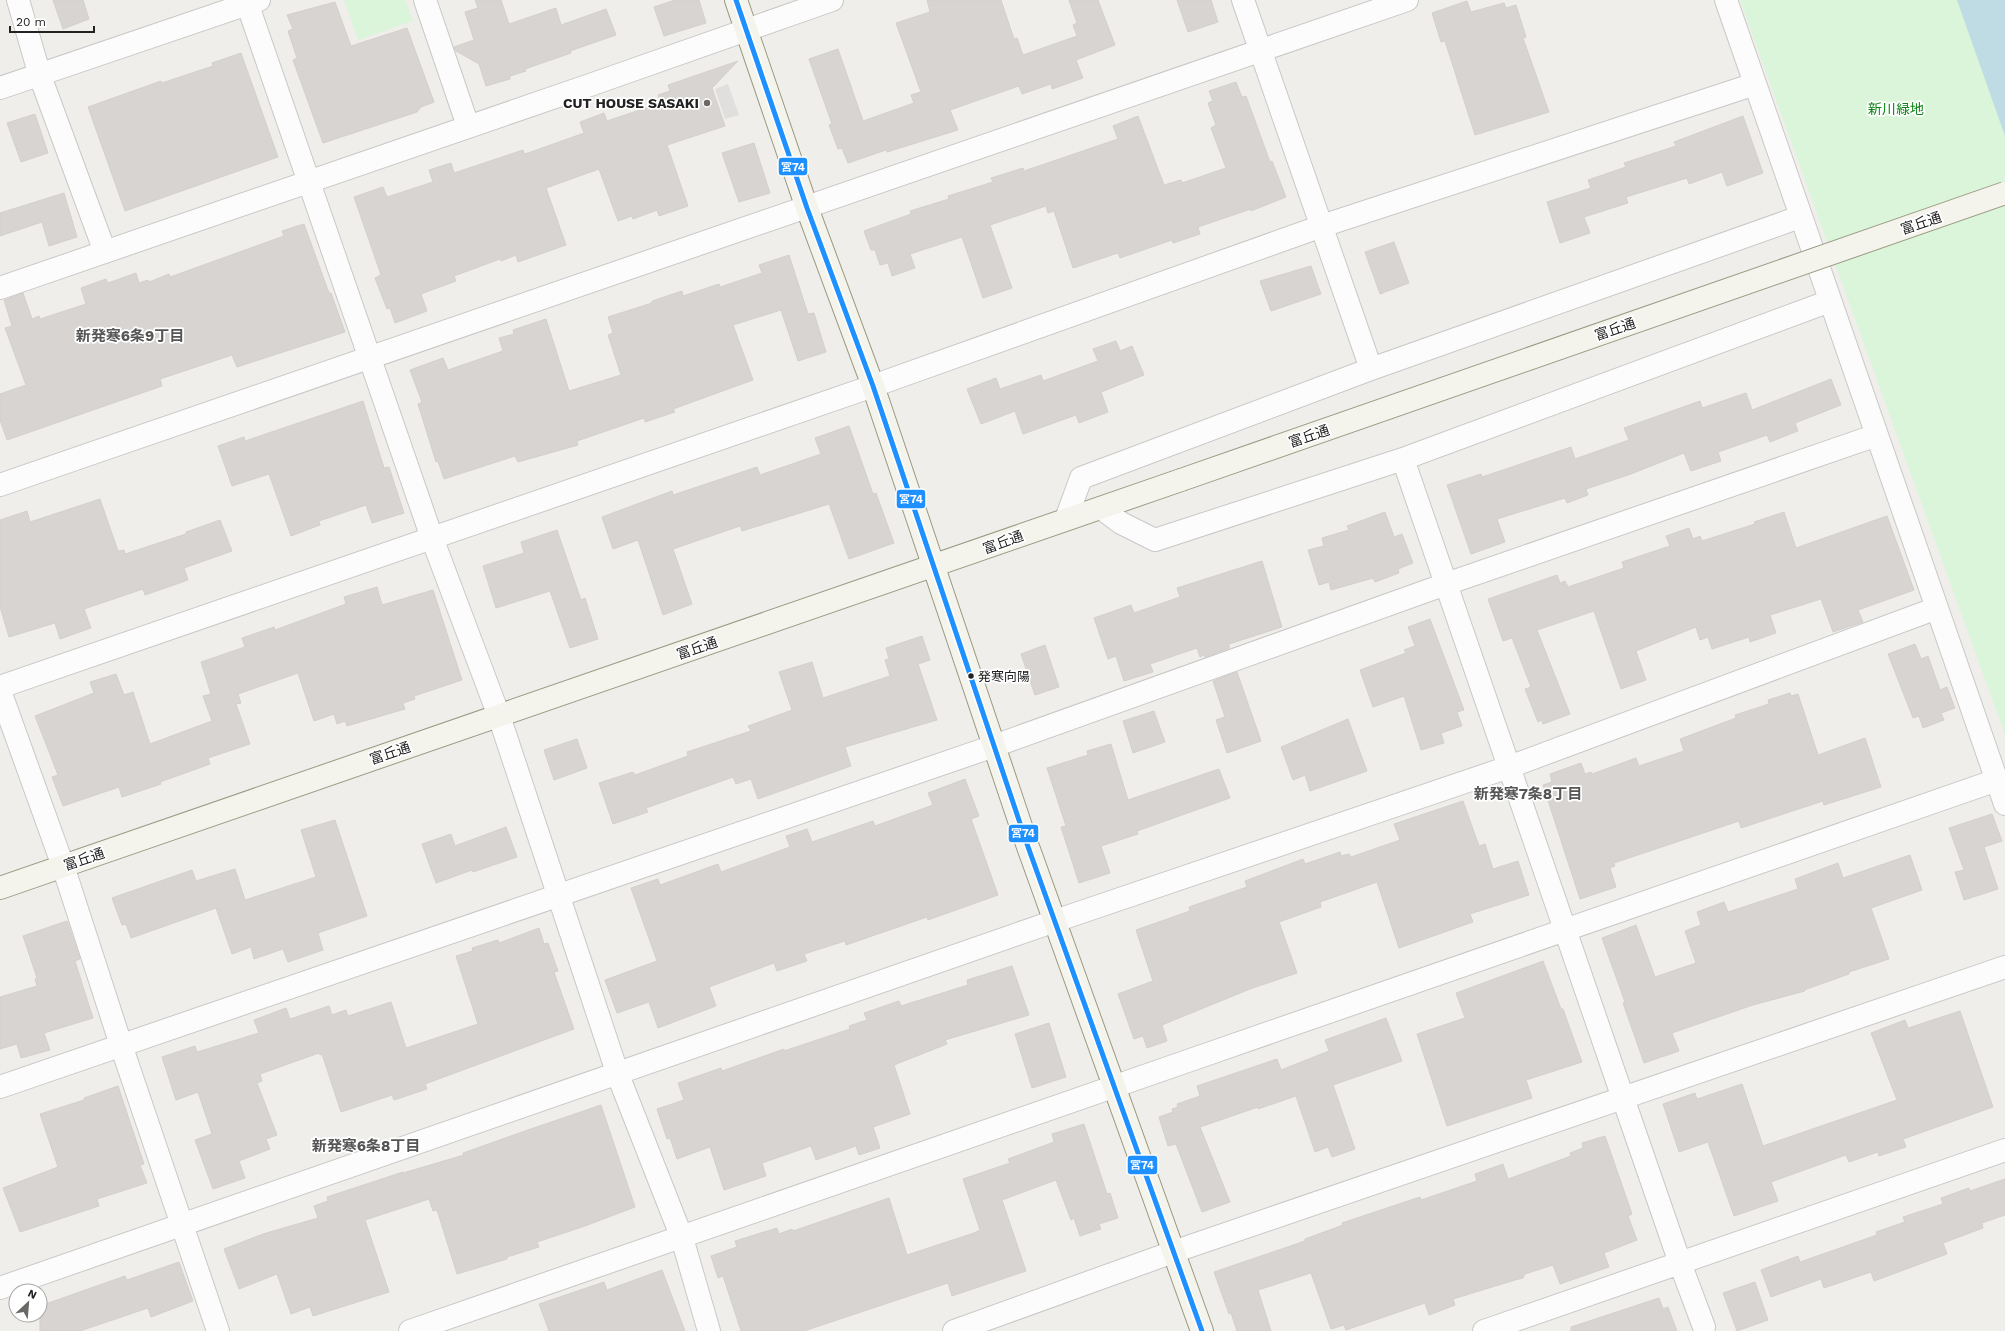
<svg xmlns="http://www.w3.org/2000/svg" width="2005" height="1331" font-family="'Work Sans','Noto Sans JP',sans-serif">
  <rect width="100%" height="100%" fill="#f0eeeb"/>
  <path fill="#daf5da" d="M 344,0 L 405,0 L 413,21 L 358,40 Z
    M 1740,0 L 2005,0 L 2005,735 Z"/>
  <path fill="#e0dfde" d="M 728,84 L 739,115 L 725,119 L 715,89 Z"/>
  <path fill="#bfdbe3" d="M 1957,0 L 2005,0 L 2005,136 Z"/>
  <path fill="#d7d4d2" stroke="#d3d0cc" d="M 53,0 L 83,0 L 89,19 L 63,29 Z
    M 475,0 L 501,0 L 509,24 L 556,8 L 561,25 L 606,9 L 616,35 L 570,51 L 571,53 L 525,69 L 526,71 L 510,76 L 510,79 L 486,86 L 479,64 L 456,51 L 454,47 L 474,40 L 465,12 L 478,8 Z
    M 675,0 L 699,0 L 706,23 L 664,36 L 654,7 Z
    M 927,0 L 1001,0 L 1014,39 L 1017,38 L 1023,55 L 1077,36 L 1073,25 L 1077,23 L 1069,0 L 1098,0 L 1115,45 L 1076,60 L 1083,78 L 1052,89 L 1051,84 L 1022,94 L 1019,86 L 950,110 L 958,130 L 887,152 L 886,150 L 848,163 L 842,148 L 838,149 L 829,125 L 832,124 L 809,59 L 838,49 L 863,121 L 914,103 L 911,95 L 921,92 L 896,23 L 930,12 Z
    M 1177,0 L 1211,0 L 1218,22 L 1188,32 Z
    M 1467,1 L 1471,12 L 1504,3 L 1506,8 L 1516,5 L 1526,37 L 1523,38 L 1549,112 L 1475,135 L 1445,41 L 1441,42 L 1432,13 Z
    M 335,2 L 351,46 L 407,28 L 434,102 L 421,107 L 417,112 L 323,143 L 293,60 L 297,58 L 288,31 L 293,29 L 287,15 Z
    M 241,53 L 278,157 L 125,211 L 88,107 L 161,81 L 162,83 L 213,66 L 212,63 Z
    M 738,61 L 712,88 L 725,126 L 667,145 L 688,206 L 659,216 L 657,210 L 633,219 L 632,216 L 618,221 L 599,169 L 546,188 L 566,245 L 518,262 L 516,255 L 501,261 L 500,259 L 454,276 L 456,281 L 421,294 L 427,311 L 395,323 L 390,308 L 387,309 L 375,278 L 381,275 L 354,197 L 383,187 L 387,197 L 433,182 L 429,170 L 451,163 L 454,173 L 523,150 L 524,154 L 531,152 L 584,133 L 580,122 L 604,113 L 607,121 L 661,103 L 658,95 L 670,91 L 668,85 Z
    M 1236,82 L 1242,97 L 1246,96 L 1270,162 L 1272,161 L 1286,197 L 1251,211 L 1251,209 L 1198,227 L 1200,234 L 1173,243 L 1172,240 L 1120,258 L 1118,253 L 1073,268 L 1054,211 L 1048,213 L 1046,206 L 990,225 L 1012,288 L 983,298 L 962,237 L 910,254 L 915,268 L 892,276 L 888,263 L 880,265 L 875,250 L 871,250 L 864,231 L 911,214 L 910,211 L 949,199 L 948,196 L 993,182 L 991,178 L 1023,168 L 1024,171 L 1118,139 L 1113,126 L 1138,116 L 1164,185 L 1181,180 L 1182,183 L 1226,168 L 1211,128 L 1216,125 L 1208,103 L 1213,101 L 1209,91 Z
    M 35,114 L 48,153 L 21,162 L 7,123 Z
    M 1743,116 L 1763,173 L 1727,186 L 1722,172 L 1689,184 L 1687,178 L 1626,197 L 1628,203 L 1584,217 L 1590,233 L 1560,243 L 1547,202 L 1591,188 L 1588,180 L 1626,167 L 1624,163 L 1676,146 L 1674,142 Z
    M 754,143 L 770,193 L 739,202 L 722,153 Z
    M 64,193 L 77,237 L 49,246 L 42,222 L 0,236 L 0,213 Z
    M 304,224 L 329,293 L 331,293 L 345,332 L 237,367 L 232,355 L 160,379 L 162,386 L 7,440 L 0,420 L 0,394 L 26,385 L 5,328 L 12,326 L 4,300 L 23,293 L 32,319 L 39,316 L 40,319 L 86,304 L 81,288 L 106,279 L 108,283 L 136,273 L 139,283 L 148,280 L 149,282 L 169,274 L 170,277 L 284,236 L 282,231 Z
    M 1394,242 L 1409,283 L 1380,294 L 1365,252 Z
    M 789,255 L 808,314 L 814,313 L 826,352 L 798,361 L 781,310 L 733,325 L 753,380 L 673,409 L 675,412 L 645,422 L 644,418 L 577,441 L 578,445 L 518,462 L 515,456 L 444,479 L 438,461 L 436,462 L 418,404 L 422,402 L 410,370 L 443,358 L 448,370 L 503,351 L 499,338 L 514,334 L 513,330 L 546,319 L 569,391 L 621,375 L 608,335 L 613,333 L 608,317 L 652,303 L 652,301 L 682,291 L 683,296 L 719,284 L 720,287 L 762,273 L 759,265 Z
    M 1311,266 L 1321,294 L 1271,311 L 1260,281 Z
    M 1116,341 L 1120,351 L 1132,346 L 1144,375 L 1101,392 L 1108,412 L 1079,423 L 1076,415 L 1023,434 L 1015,411 L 981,424 L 967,389 L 996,378 L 1000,389 L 1041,375 L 1043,381 L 1098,361 L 1093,349 Z
    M 1831,379 L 1841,405 L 1795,423 L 1798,431 L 1770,442 L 1767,435 L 1718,452 L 1721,461 L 1691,471 L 1684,453 L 1631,474 L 1586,489 L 1588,495 L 1567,503 L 1565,498 L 1497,519 L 1505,542 L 1471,554 L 1447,485 L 1481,474 L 1482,477 L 1571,447 L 1575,459 L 1629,440 L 1624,428 L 1700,401 L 1702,408 L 1746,393 L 1752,410 Z
    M 363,401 L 384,468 L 389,467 L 404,513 L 372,523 L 366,505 L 319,521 L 320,525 L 291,536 L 269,474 L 232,486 L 218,446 L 244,437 L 245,441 Z
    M 849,426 L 873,494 L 876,493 L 894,543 L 849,559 L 829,504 L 742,531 L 740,526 L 673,549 L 692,604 L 663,615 L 638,540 L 613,549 L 602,517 L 672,491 L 673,495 L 757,467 L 760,475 L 821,454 L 815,438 Z
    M 100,499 L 118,551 L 124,550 L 125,554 L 186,534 L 186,532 L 220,520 L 232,551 L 184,568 L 188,580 L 145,595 L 143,589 L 84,609 L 91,628 L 60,639 L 55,623 L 9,637 L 0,607 L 0,520 L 27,511 L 30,522 Z
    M 1385,512 L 1394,537 L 1402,534 L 1413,563 L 1398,569 L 1399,573 L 1375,582 L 1373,578 L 1331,590 L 1329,582 L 1319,585 L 1308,550 L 1324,546 L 1322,538 L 1349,530 L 1347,526 Z
    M 1784,512 L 1796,548 L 1887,516 L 1914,590 L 1858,610 L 1863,622 L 1833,632 L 1821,599 L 1770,615 L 1776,633 L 1750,642 L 1749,637 L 1712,649 L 1708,637 L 1700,640 L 1696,627 L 1636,651 L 1646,680 L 1621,689 L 1594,611 L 1537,630 L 1570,714 L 1543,724 L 1542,720 L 1538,722 L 1525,689 L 1531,687 L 1512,638 L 1503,641 L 1488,599 L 1557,575 L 1560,583 L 1565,581 L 1568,587 L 1624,568 L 1622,562 L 1670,546 L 1666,536 L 1689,528 L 1693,539 L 1700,536 L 1702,541 L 1755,524 L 1754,522 Z
    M 557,530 L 581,600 L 585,598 L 598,639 L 570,648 L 550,591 L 496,608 L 483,566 L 524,553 L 521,542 Z
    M 1262,561 L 1282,627 L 1229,644 L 1229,648 L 1205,657 L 1204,655 L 1200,657 L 1197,648 L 1150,664 L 1153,672 L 1124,681 L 1116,656 L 1108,659 L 1094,618 L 1131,605 L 1134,613 L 1180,597 L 1177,588 Z
    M 377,587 L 382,605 L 433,590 L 462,680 L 414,696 L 415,699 L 403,703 L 405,709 L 347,726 L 345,721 L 337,724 L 334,714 L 314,721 L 298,673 L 238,694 L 241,703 L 236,704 L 250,744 L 208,758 L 210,764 L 160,782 L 161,784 L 122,797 L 119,787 L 63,806 L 52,777 L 58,775 L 35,716 L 94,693 L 90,682 L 116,674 L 124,695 L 133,692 L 150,744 L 212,721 L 203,696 L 211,694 L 201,662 L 245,647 L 242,638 L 274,627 L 275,630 L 346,604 L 344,597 Z
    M 1430,619 L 1464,710 L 1457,712 L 1462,726 L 1441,733 L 1444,743 L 1421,750 L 1404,696 L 1373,707 L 1360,670 L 1406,653 L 1404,650 L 1415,646 L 1408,627 Z
    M 922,636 L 930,660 L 918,664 L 937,720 L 845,747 L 851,766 L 758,799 L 751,779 L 736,784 L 733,777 L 646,808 L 648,812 L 613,824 L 599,783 L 633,772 L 635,775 L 688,756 L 687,752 L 751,731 L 748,726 L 792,710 L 779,672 L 812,662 L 823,698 L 890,676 L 885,660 L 889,659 L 886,648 Z
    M 1915,644 L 1921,659 L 1928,656 L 1940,690 L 1947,687 L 1955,708 L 1941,713 L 1944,720 L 1923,728 L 1919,716 L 1913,718 L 1888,654 Z
    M 1045,645 L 1059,687 L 1035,695 L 1021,654 Z
    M 1237,672 L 1261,741 L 1227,753 L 1216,720 L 1225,717 L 1213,681 Z
    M 1790,693 L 1791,696 L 1798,694 L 1818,755 L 1865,738 L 1881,787 L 1824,805 L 1823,801 L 1741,828 L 1739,821 L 1614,863 L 1615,866 L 1610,868 L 1616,887 L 1580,899 L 1543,785 L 1552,782 L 1550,774 L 1581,763 L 1585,774 L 1591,772 L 1592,774 L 1636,758 L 1639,766 L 1684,751 L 1680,739 L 1736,718 L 1735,715 L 1769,704 L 1768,700 Z
    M 1154,711 L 1165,742 L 1133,753 L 1123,721 Z
    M 1348,719 L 1367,771 L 1310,791 L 1305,775 L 1293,780 L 1281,747 Z
    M 577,739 L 587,768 L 554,780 L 544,750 Z
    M 1111,744 L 1128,800 L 1219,769 L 1230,798 L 1137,831 L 1138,834 L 1101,846 L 1110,873 L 1079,883 L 1061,827 L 1066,826 L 1047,768 L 1088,755 L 1087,751 Z
    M 965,779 L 979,816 L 971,819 L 998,895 L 928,920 L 927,917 L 846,945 L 845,941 L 804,954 L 807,961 L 777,971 L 774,963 L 709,987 L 716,1006 L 658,1028 L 649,1002 L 617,1013 L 605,980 L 657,961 L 631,888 L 658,879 L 660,885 L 718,864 L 721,872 L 790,847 L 786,836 L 807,829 L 812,842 L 873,821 L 875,826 L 933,805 L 928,793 Z
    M 1463,801 L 1479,846 L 1485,844 L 1493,869 L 1518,861 L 1529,895 L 1470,914 L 1473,922 L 1399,948 L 1377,882 L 1320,902 L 1321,907 L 1279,922 L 1297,973 L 1250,989 L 1162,1025 L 1167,1041 L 1147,1048 L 1143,1036 L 1134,1039 L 1118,994 L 1153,981 L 1136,930 L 1190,911 L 1189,907 L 1247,887 L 1245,881 L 1303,859 L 1305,864 L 1340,852 L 1341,856 L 1349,854 L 1351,857 L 1400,840 L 1394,824 Z
    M 1992,814 L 2002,841 L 1984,847 L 1998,889 L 1964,900 L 1955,872 L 1964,870 L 1949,828 Z
    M 335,820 L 367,916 L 318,933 L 323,950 L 288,962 L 283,949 L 254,959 L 251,947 L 232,954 L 216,908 L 131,938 L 126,924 L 122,925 L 112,898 L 192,870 L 196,881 L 235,869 L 245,900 L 316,877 L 301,830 Z
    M 506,827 L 517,857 L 473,872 L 472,870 L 436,883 L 422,844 L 451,834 L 455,846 Z
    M 1910,855 L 1922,890 L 1871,908 L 1889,959 L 1849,972 L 1849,974 L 1804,990 L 1805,991 L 1753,1005 L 1672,1033 L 1679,1051 L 1644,1063 L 1623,1003 L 1625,1002 L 1602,938 L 1636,925 L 1655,977 L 1696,963 L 1685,931 L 1701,925 L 1697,912 L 1724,902 L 1728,912 L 1798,889 L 1795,879 L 1838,863 L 1843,878 Z
    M 67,921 L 80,959 L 75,961 L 93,1018 L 44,1033 L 50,1050 L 21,1058 L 17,1044 L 0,1049 L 0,997 L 37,986 L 35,979 L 37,978 L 23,936 Z
    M 539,928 L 544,944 L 548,943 L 558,971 L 554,972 L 574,1029 L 425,1084 L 427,1089 L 394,1100 L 392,1095 L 341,1112 L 322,1054 L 320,1055 L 319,1053 L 260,1074 L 262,1081 L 257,1083 L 277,1135 L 266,1139 L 270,1149 L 239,1161 L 245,1178 L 213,1189 L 195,1140 L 212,1134 L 198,1092 L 176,1100 L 162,1057 L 195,1046 L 197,1052 L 259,1033 L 254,1020 L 286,1008 L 290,1019 L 329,1006 L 332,1015 L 346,1010 L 348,1016 L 391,1002 L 406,1048 L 478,1024 L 456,956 L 473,951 L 472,948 L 498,940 L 499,943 Z
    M 1543,961 L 1561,1009 L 1563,1009 L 1582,1062 L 1526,1080 L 1532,1098 L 1447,1126 L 1417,1034 L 1465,1018 L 1456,993 Z
    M 1012,966 L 1029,1015 L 945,1040 L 947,1044 L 894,1065 L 910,1114 L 873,1127 L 880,1148 L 859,1155 L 856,1146 L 816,1160 L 811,1146 L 762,1163 L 766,1176 L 724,1190 L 710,1147 L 677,1159 L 670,1138 L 667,1139 L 657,1109 L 684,1100 L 678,1083 L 721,1068 L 722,1071 L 784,1049 L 784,1051 L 850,1029 L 849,1026 L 867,1020 L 864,1013 L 899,1001 L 901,1006 L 968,985 L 967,980 Z
    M 1960,1011 L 1993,1107 L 1903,1139 L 1906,1147 L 1879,1156 L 1878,1152 L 1849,1162 L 1846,1155 L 1771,1182 L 1778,1201 L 1734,1216 L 1708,1142 L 1679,1152 L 1663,1104 L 1695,1093 L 1697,1099 L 1742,1084 L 1763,1146 L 1897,1100 L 1871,1033 L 1905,1020 L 1908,1028 Z
    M 1386,1018 L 1402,1061 L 1333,1085 L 1355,1149 L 1332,1157 L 1328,1147 L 1315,1152 L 1296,1096 L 1258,1109 L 1258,1107 L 1200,1127 L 1230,1202 L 1202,1212 L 1176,1144 L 1168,1146 L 1159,1117 L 1173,1112 L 1172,1109 L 1178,1107 L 1177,1104 L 1200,1096 L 1197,1086 L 1277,1059 L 1281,1070 L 1329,1051 L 1325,1040 Z
    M 1049,1023 L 1066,1077 L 1032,1088 L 1015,1034 Z
    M 118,1086 L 144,1164 L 140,1165 L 147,1183 L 97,1199 L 99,1206 L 20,1232 L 3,1188 L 58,1167 L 40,1114 L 84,1100 L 84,1098 Z
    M 601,1105 L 635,1207 L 585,1226 L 537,1242 L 539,1247 L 507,1257 L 507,1259 L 457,1274 L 437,1210 L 433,1211 L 429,1199 L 365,1220 L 389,1292 L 313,1316 L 310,1307 L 291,1314 L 277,1274 L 239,1289 L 224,1249 L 263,1234 L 318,1218 L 314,1206 L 328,1201 L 327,1197 L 403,1172 L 403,1173 L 464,1155 L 463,1153 L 525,1131 Z
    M 1084,1124 L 1107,1194 L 1110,1193 L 1118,1218 L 1099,1224 L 1101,1229 L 1080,1236 L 1074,1218 L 1071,1220 L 1056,1180 L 1002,1200 L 1026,1271 L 952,1296 L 948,1283 L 804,1331 L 741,1331 L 723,1276 L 718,1278 L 711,1256 L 737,1247 L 735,1241 L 777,1228 L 779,1234 L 792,1229 L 793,1231 L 889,1198 L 907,1255 L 974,1233 L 980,1230 L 963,1179 L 1010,1163 L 1008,1159 L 1054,1142 L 1052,1134 Z
    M 1605,1136 L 1632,1214 L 1628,1216 L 1637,1240 L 1604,1253 L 1609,1267 L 1560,1284 L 1553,1265 L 1525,1274 L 1523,1278 L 1515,1280 L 1453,1299 L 1455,1305 L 1429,1315 L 1425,1303 L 1346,1330 L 1344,1325 L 1331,1329 L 1311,1273 L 1258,1290 L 1271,1331 L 1237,1331 L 1231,1313 L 1229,1314 L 1214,1272 L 1305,1241 L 1305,1239 L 1343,1225 L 1342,1223 L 1420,1197 L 1421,1200 L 1477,1181 L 1475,1174 L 1503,1164 L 1508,1179 L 1571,1156 L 1570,1153 L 1583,1148 L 1582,1143 Z
    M 2005,1179 L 2005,1215 L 1982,1223 L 1983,1228 L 1943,1243 L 1947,1254 L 1874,1281 L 1871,1272 L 1824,1288 L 1821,1279 L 1771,1297 L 1761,1270 L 1798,1256 L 1800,1262 L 1877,1235 L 1876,1232 L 1905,1222 L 1903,1217 L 1943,1204 L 1941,1198 L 1969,1188 L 1970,1191 Z
    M 179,1262 L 193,1301 L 151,1317 L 148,1308 L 80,1331 L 40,1331 L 40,1306 L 125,1276 L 127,1280 Z
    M 662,1270 L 685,1331 L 549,1331 L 539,1304 L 604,1282 L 607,1290 Z
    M 1755,1282 L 1768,1320 L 1737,1331 L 1723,1293 Z
    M 1659,1298 L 1663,1309 L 1668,1307 L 1677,1331 L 1571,1331 L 1571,1327 Z"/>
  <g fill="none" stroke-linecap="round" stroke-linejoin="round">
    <defs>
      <path id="street" d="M 18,0 L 40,76 L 105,252
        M 246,0 L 432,538 L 499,716 L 618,1075 L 682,1238 L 709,1331
        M 425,0 L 468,126
        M 1243,0 L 1371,369
        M 1726,0 L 2005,804
        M 0,88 L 259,0
        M 0,288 L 590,85 L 832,0
        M 1403,459 L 1623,1098 L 1680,1263 L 1704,1327
        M 0,485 L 1407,0
        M 1101,508 L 1121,523 L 1155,540 L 1403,459 L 1830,301
        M 1066,519 L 1081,478 L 1371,369 L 1800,217
        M 0,687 L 873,386 L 1322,226 L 1755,84
        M 0,691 L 63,866 L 121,1045 L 218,1331
        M 0,1087 L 994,746 L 1446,584 L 1877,435
        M 0,1288 L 1055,921 L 1509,767 L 1937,608
        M 410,1331 C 940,1149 1467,962 1997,780
        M 954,1331 L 1173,1252 L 2005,967
        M 1484,1331 L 2005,1150"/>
      <path id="secondary" d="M 736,0 L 807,208 L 873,386 L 1027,844 L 1202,1331
        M 0,888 L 1181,480"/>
    </defs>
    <use href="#street" stroke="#c9c8c7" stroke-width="24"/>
    <use href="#secondary" stroke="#999a82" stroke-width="24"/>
    <use href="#street" stroke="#fdfcfc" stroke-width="22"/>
    <use href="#secondary" stroke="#f4f4ed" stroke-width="22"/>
    <defs>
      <path id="secondary-bridge" d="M 1181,480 L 2005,193"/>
    </defs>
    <use href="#secondary-bridge" stroke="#999a82" stroke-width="24" stroke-linecap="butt"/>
    <use href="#secondary-bridge" stroke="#f4f4ed" stroke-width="22"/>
    <defs>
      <path id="bus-1" d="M 736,0 L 807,208 L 873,386 L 1027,844 L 1202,1331"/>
    </defs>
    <use href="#bus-1" stroke="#fff" stroke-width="8"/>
    <use href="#bus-1" stroke="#1e90ff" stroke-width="5"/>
  </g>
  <circle fill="#6a6968" stroke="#fff" stroke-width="1.5" cx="707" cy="103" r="4"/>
  <circle fill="#222" stroke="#fff" stroke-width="1.5" cx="971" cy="676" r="3.5"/>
  <g text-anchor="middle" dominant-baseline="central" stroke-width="3.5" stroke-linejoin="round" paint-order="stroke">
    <g font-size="13" fill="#222" stroke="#fff" text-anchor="start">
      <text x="978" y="676">発寒向陽</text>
    </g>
    <g font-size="14" font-weight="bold" fill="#222" stroke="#fff" text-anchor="end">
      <text x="699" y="103">CUT HOUSE SASAKI</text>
    </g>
    <g font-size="14" fill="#0c8416" stroke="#fff">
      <text x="1896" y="109">新川緑地</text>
    </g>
    <g font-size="14" fill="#222" stroke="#fff">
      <text transform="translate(1921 223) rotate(-19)">富丘通</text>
      <text transform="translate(1615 329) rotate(-19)">富丘通</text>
      <text transform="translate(1309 436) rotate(-19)">富丘通</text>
      <text transform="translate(1003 542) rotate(-20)">富丘通</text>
      <text transform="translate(697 648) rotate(-19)">富丘通</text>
      <text transform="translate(390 753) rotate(-19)">富丘通</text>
      <text transform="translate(84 859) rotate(-19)">富丘通</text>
    </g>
    <g font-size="15" font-weight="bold" fill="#555" stroke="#fff">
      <text x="130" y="336">新発寒6条9丁目</text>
      <text x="1528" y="794">新発寒7条8丁目</text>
      <text x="366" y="1146">新発寒6条8丁目</text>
    </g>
  </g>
  <g stroke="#fff" stroke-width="1.5">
    <rect x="778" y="157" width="30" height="19" rx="4" fill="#1e90ff"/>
    <rect x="896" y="489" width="30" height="20" rx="4" fill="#1e90ff"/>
    <rect x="1008" y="824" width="31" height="19" rx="4" fill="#1e90ff"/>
    <rect x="1127" y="1155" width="31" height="20" rx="4" fill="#1e90ff"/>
  </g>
  <g font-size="11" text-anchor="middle" font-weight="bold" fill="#fff">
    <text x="793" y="171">宮74</text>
    <text x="911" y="503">宮74</text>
    <text x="1023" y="837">宮74</text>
    <text x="1142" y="1169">宮74</text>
  </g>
  <g transform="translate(28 1303) rotate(26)"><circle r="19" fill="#ffffff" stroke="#a7a7a7"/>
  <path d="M0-3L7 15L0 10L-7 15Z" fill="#6a6968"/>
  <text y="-6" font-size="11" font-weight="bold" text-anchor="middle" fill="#222222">N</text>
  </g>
  <path d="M10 26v6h84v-6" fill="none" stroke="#222222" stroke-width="2"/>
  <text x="16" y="26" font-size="12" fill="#222222" stroke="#ffffff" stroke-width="3" paint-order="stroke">20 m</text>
</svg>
